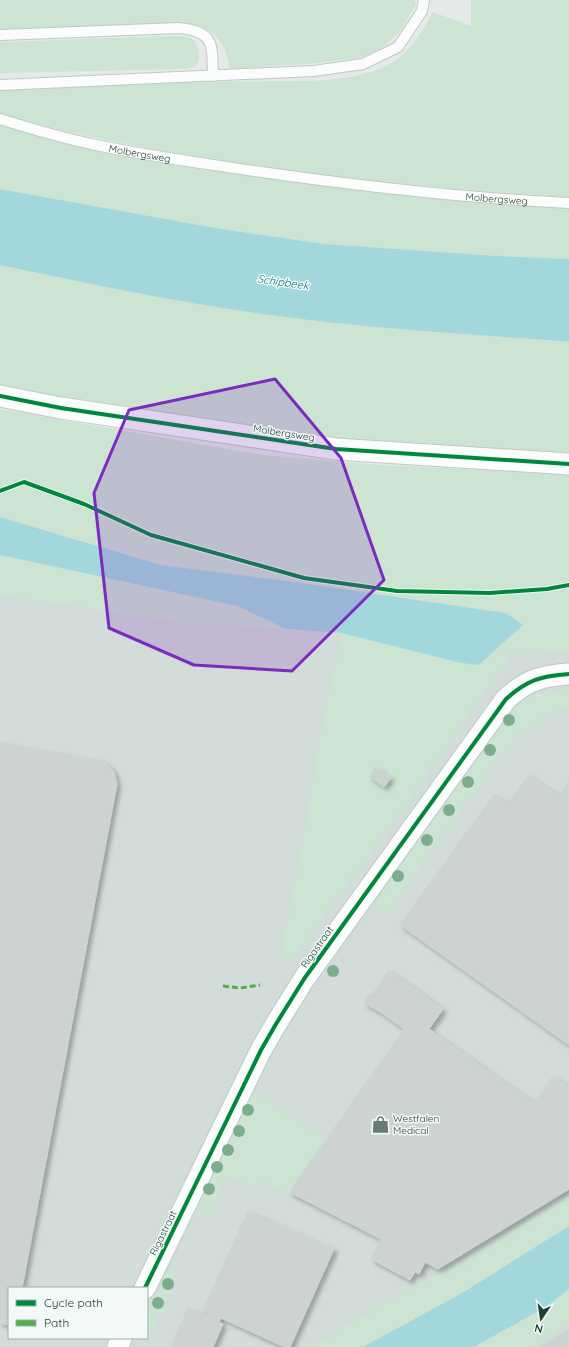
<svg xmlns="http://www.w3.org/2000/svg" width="569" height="1347" font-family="Quicksand,sans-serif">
  <defs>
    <filter id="shadow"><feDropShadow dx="3.5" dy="3.5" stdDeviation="2" flood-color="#0004"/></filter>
  </defs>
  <rect width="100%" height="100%" fill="#e5eae8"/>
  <path fill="#d2dcd8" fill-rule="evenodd" d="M 0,594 L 178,621 L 341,633 L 461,663 L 479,665 L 511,655 L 569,651 L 569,1347 L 0,1347 ZM 9,1288 L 147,1288 L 147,1338 L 9,1338 Z"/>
  <path fill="#cde4d3" d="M 0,0 L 415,0 L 416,4 L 400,32 L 385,45 L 375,51 L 362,57 L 319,63 L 229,69 C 228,52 219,33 202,27 C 198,25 194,25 189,24 L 0,29 Z
    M 471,0 L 569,0 L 569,197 C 507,194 445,188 383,182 C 254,168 125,149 0,114 L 0,89 C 61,87 121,83 182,82 C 212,81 243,82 273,81 C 310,81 351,82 386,66 C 408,56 422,32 433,12 L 471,26 Z
    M 172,36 C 177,36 183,36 188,37 C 198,40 202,55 197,64 C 196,66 192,68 189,69 L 0,73 L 0,42 Z
    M 0,124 L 50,139 L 103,152 L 284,181 L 417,197 L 569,208 L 569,259 L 498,256 L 325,244 L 221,229 L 0,189 Z
    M 0,265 C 90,284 180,303 271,315 C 370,329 470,334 569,342 L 569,456 L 320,437 L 136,413 L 0,385 Z
    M 0,409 L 262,455 L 381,465 L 569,474 L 569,651 L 511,655 L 392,824 L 291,961 L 282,950 L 307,816 L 317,753 L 341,633 L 461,663 L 479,665 L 522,625 L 506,613 L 281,580 L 161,565 L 0,517 Z
    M 0,555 L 237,606 L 286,629 L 178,621 L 0,594 Z
    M 565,689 L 569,690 L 569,708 L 557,709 L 520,734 L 490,770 L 386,916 L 376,909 L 376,900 L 516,706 L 532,695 Z
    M 255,1096 L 263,1096 L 326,1140 L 289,1192 L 262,1183 L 259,1189 L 225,1176 C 222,1183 213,1210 209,1214 C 203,1220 197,1215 195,1209 L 249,1102 Z
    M 569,1197 L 569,1226 L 464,1292 L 363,1347 L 313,1347 L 343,1327 L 455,1264 Z
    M 172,1271 L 175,1279 L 151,1334 L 147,1333 L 147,1314 L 166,1273 Z
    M 569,1289 L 569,1322 L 531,1347 L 474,1347 L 547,1306 Z"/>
  <path fill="#a2d7dc" d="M 0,189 L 221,229 L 325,244 L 498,256 L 569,259 L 569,342 C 470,334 369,329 271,315 C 180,303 90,284 0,265 Z
    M 0,517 L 161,565 L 281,580 L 506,613 L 523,625 L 479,665 L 461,663 L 341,633 L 286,629 L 237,606 L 0,555 Z
    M 569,1226 L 569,1289 L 547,1306 L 474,1347 L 363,1347 L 464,1292 Z"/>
  <path fill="#cdd3d1" stroke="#ced4d1" filter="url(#shadow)" d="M 0,742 L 102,761 L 110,767 L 114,772 L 117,784 L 22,1288 L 9,1288 L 9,1325 L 0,1323 Z
    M 375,767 L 391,778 L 384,787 L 369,776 Z
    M 529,775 L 559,796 L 569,781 L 569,1045 L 400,925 L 494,794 L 508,804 Z
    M 389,970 L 443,1009 L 429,1029 L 534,1103 L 553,1076 L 569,1087 L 569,1189 L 438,1269 L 425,1262 L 419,1274 L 415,1272 L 410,1280 L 371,1259 L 381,1239 L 289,1192 L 404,1029 L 382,1013 L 364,1003 L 369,994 L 372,995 Z
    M 248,1211 L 334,1249 L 290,1347 L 285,1347 L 221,1318 L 219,1322 L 206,1316 L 208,1312 L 203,1310 Z
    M 188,1308 L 223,1324 L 213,1347 L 178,1347 L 172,1344 Z
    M 569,1329 L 569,1347 L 540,1347 Z"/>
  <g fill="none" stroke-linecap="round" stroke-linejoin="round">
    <defs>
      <g id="service">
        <path d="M 0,35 L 179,28 C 215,31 212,45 213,76"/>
        <path d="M 0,85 L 314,71 L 363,64 L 398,47 L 422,11 L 424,0"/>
        <path id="s1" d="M 0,119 C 32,129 63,138 96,145 C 148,156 201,163 254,171 C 358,186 463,198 569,203"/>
      </g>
      <path id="minor" d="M 0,396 L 61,408 L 336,449 L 569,464
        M 145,1288 L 261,1050 L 276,1024 L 304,979 L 506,699 C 527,680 541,676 569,674
        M 118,1347 L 121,1338"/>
    </defs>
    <use href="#service" stroke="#c2c7c5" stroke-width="12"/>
    <use href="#minor" stroke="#c2c7c5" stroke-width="23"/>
    <use href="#service" stroke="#fbfcfc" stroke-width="10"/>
    <use href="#minor" stroke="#fbfcfc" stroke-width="21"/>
    <path stroke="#52ad45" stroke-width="3" stroke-dasharray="6 3" stroke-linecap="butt" d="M 223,986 L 240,988 L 260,985"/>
    <defs>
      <path id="cycleway" d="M 0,396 L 61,408 L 336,449 L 569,464
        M 0,491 L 24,482 L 84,504 L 151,535 L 304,578 L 397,591 L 490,593 L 547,589 L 569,585
        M 145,1288 L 261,1050 L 276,1024 L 304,979 L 506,699 C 527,680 541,676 569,674"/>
    </defs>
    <use href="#cycleway" stroke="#f3f9f6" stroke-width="6"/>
    <use href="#cycleway" stroke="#00873e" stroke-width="4"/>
  </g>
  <g fill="#7cad8d">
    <circle cx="509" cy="720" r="6"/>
    <circle cx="490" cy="750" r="6"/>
    <circle cx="468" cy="782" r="6"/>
    <circle cx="449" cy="810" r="6"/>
    <circle cx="427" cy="840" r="6"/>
    <circle cx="398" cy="876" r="6"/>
    <circle cx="333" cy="971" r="6"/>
    <circle cx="248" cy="1110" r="6"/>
    <circle cx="239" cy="1131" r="6"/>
    <circle cx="228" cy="1150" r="6"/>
    <circle cx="217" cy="1167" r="6"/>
    <circle cx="209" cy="1189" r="6"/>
    <circle cx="168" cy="1284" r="6"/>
    <circle cx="158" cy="1303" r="6"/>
  </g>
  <path fill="#7b2cbf" fill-opacity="0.2" stroke="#7b2cbf" stroke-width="3" stroke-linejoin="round" d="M 275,379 L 341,458 L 384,580 L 292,671 L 194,665 L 109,628 L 94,493 L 129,410 Z"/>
  <defs>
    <symbol id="shop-bare" viewBox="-9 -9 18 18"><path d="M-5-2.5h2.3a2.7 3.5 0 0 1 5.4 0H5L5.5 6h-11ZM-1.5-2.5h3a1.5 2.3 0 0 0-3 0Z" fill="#657c74" stroke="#f3f9f6" stroke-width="2.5" paint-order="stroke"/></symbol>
  </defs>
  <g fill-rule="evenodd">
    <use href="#shop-bare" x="368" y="1112" width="25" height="25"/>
  </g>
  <g text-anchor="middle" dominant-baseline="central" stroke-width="3" stroke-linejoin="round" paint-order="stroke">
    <g font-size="10" fill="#204036" stroke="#f3f9f6">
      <text stroke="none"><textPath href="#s1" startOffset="144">Molbergsweg</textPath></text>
      <text stroke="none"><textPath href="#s1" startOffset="504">Molbergsweg</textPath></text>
      <text transform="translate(284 433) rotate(9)">Molbergsweg</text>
      <text transform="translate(317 947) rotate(-55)">Rigastraat</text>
      <text transform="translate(163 1233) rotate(-64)">Rigastraat</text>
    </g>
    <g font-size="10" fill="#204036" stroke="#f3f9f6" text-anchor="start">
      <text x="393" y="1118">Westfalen<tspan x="393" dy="12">Medical</tspan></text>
    </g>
    <g font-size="11" font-style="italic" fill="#157581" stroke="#f3f9f6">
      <text transform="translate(283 282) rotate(8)">Schipbeek</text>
    </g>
  </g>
  <rect x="8" y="1287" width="140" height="52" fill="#f3f9f6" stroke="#9fafa9"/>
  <rect x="16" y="1300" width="20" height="6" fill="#00873e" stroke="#9fafa9"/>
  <text x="44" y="1307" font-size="12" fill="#204036">Cycle path</text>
  <rect x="16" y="1320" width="20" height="6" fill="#52ad45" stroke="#9fafa9"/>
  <text x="44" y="1327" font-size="12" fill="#204036">Path</text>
  <g transform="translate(541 1319) rotate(193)" stroke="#f3f9f6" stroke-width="3" paint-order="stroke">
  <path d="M0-3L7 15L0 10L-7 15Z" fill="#204036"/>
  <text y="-6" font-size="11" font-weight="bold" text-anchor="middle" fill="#204036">N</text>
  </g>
</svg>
